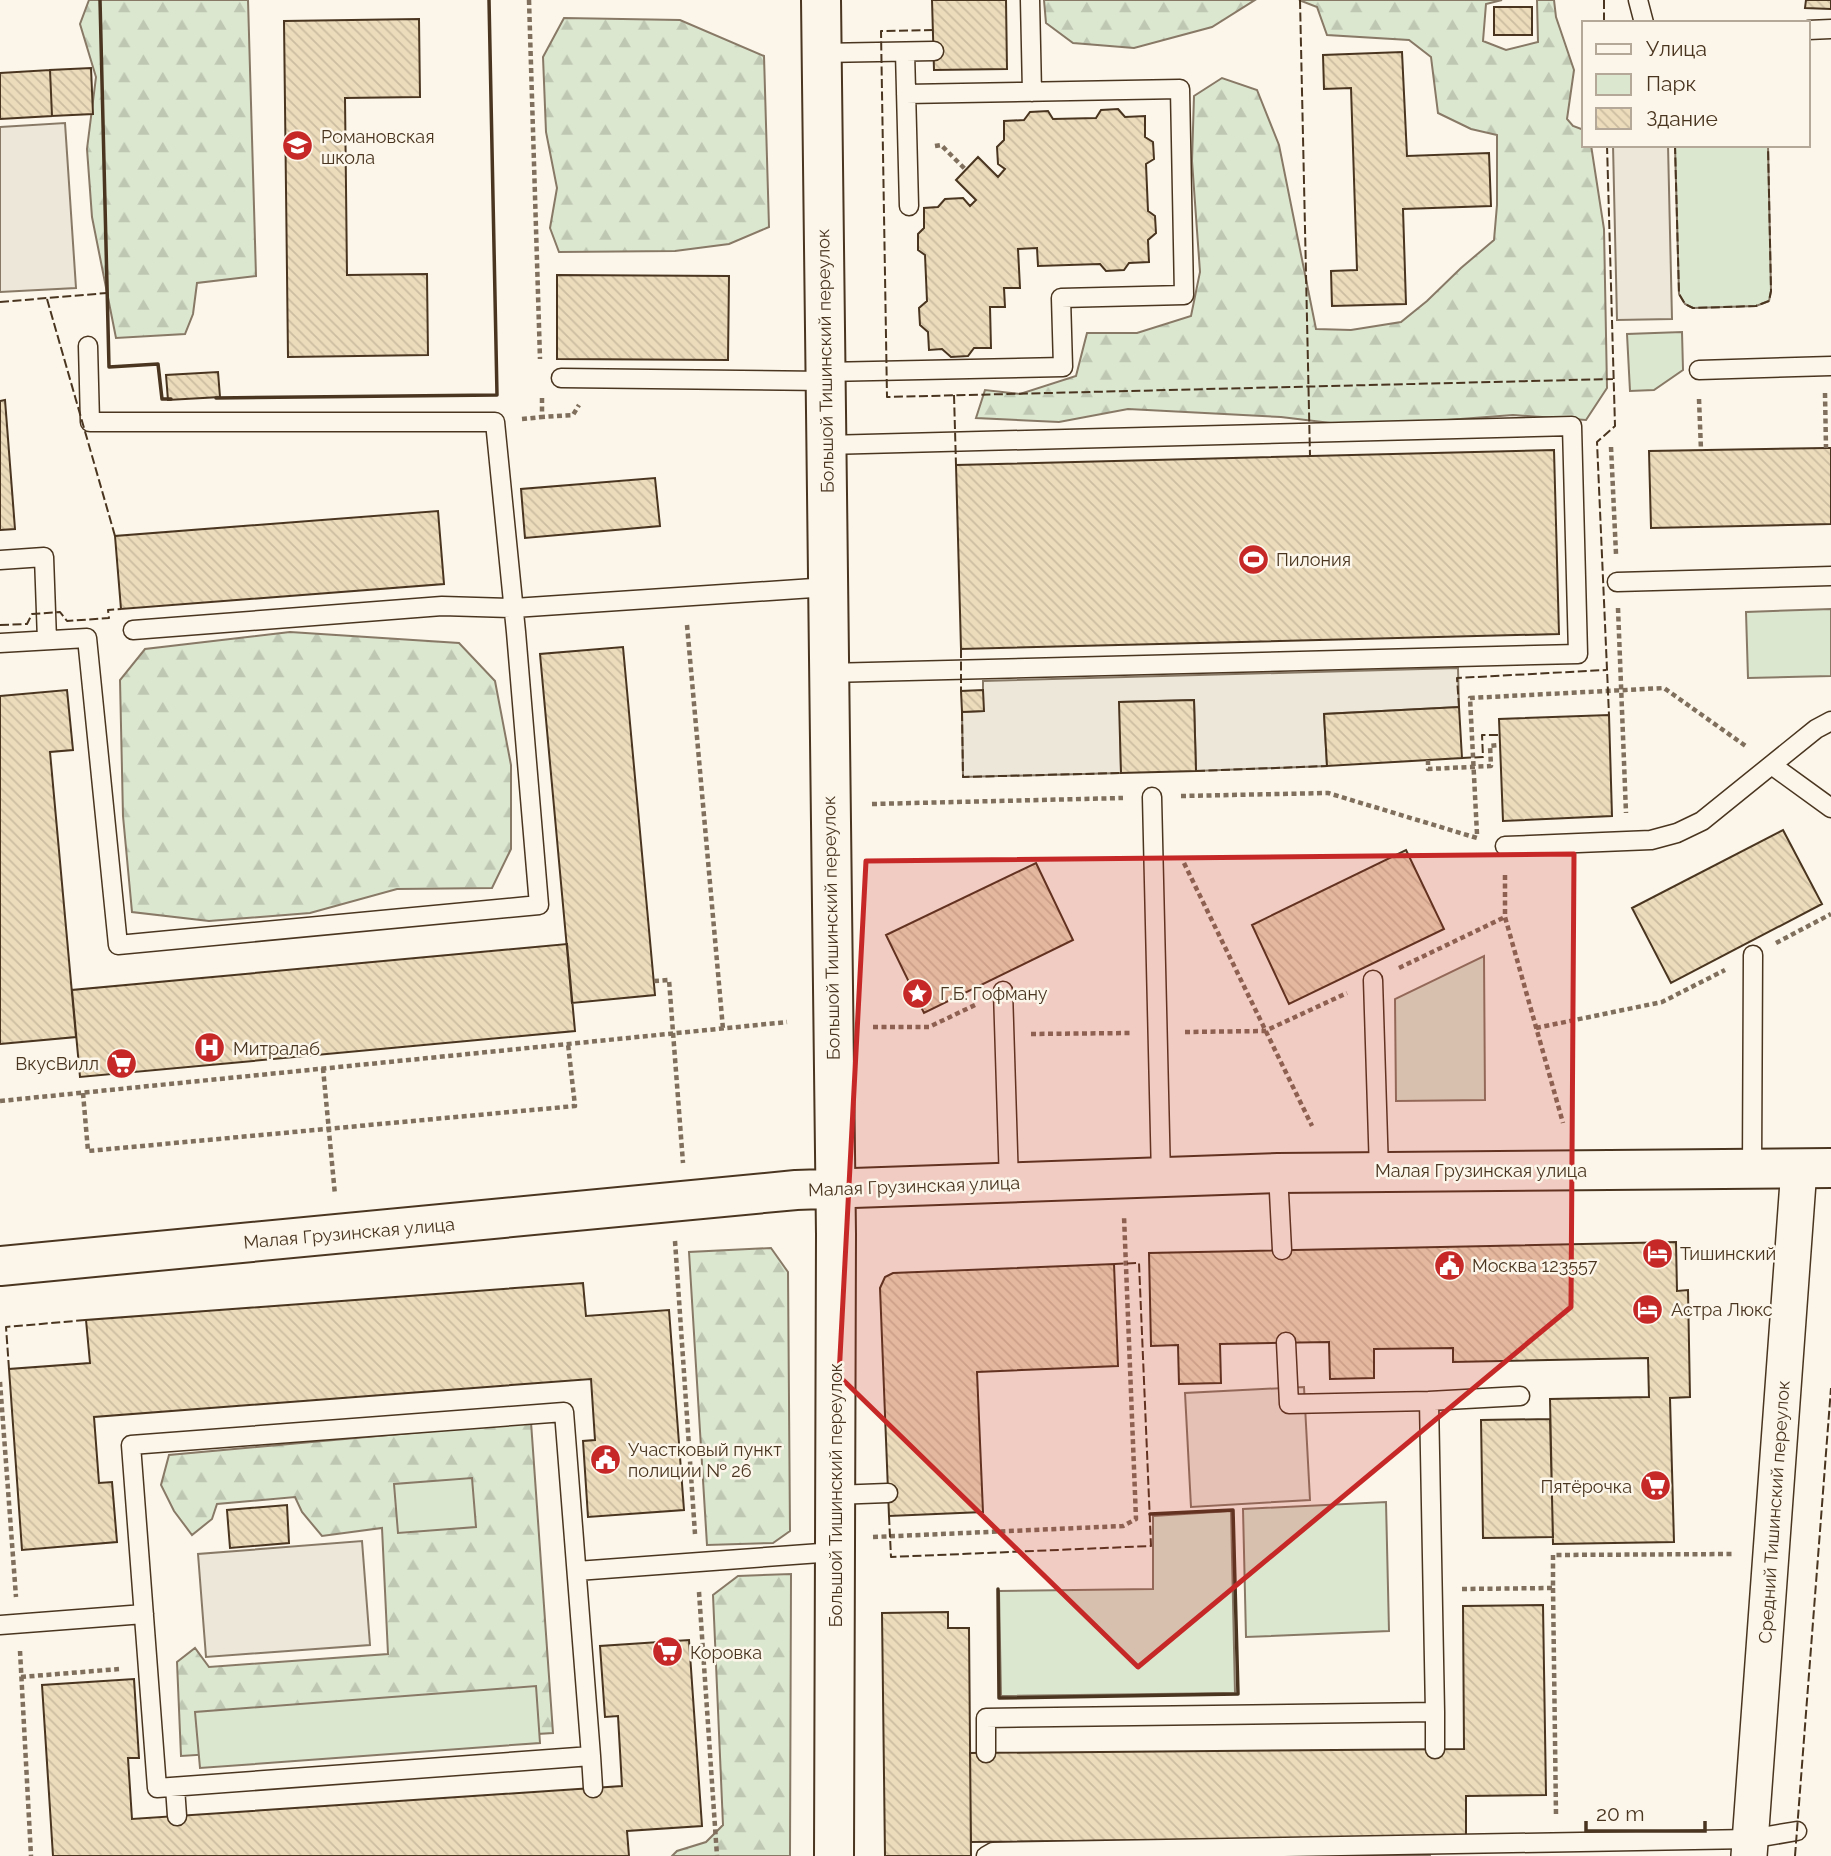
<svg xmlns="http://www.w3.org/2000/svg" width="1831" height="1856" font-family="Raleway,sans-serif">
  <defs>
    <pattern id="forest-firs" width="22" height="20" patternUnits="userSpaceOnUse" patternTransform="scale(1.75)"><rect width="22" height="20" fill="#dce7d0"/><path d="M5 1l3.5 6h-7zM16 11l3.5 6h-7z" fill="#bec7b2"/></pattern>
    <pattern id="building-back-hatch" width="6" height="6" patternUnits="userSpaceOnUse" patternTransform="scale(1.75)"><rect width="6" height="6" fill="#ecdcbc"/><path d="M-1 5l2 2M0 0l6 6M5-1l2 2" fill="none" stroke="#ccbda1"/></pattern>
  </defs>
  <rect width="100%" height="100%" fill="#fbf6e9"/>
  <path fill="url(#forest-firs)" stroke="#887966" stroke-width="2" d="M 89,0 L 248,0 L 256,276 L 197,283 L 193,314 L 185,334 L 116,338 L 92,217 L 87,149 L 96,77 L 80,24 Z
    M 1044,0 L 1255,0 L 1212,27 L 1134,48 L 1073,43 L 1046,23 Z
    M 1299,0 L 1502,0 L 1486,4 L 1483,41 L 1506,50 L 1538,42 L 1537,0 L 1554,0 L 1556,17 L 1574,70 L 1567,119 L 1573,126 L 1584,130 L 1584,145 L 1591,145 L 1604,229 L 1607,388 L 1586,420 L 1513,415 L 1434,421 L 1339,424 L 1281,417 L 1128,409 L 1059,422 L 976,418 L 985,390 L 1020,394 L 1076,376 L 1087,333 L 1137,333 L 1191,316 L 1200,272 L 1192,161 L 1194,96 L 1222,78 L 1257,90 L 1279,145 L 1316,329 L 1351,330 L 1401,322 L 1427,301 L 1461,268 L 1494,240 L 1497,205 L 1497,135 L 1471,129 L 1438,113 L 1431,57 L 1409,40 L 1327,35 L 1317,7 Z
    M 564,18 L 680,20 L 764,56 L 769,227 L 729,244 L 675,251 L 559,252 L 550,228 L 557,188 L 546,132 L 543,57 Z
    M 290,632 L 459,643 L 495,681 L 511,765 L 511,849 L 492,888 L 397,889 L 310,913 L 209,921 L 132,912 L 123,816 L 120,680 L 145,649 Z
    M 771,1248 L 788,1272 L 790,1531 L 773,1543 L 707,1545 L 689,1252 Z
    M 531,1422 L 553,1733 L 181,1756 L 177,1662 L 195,1648 L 209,1667 L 388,1654 L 382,1528 L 322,1536 L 302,1512 L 295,1497 L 217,1504 L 212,1519 L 192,1535 L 174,1511 L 161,1485 L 169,1455 Z
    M 791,1574 L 790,1856 L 672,1856 L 677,1851 L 706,1842 L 723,1825 L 713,1595 L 738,1576 Z
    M 1429,1850 L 1430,1856 L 1190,1856 Z"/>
  <path fill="#dce7d0" stroke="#887966" stroke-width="2" d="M 1675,145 L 1768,145 L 1771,291 L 1769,301 L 1756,306 L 1693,308 L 1685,304 L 1679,294 Z
    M 1682,332 L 1683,370 L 1654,390 L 1630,391 L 1627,334 Z
    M 1831,609 L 1831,676 L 1748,678 L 1746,612 Z
    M 1484,956 L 1485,1100 L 1396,1101 L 1395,999 Z
    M 472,1478 L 476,1527 L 398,1533 L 394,1484 Z
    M 1386,1502 L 1389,1631 L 1246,1637 L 1243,1509 Z
    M 1231,1511 L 1235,1693 L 1001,1696 L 999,1591 L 1153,1589 L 1153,1516 Z
    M 536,1686 L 540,1743 L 200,1768 L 195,1712 Z"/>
  <path fill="#ede7d9" stroke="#887966" stroke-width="2" d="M 65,123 L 76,288 L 0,292 L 0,127 Z
    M 1613,145 L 1668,145 L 1672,319 L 1617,320 Z
    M 1458,668 L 1459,707 L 1324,714 L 1327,766 L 1196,771 L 1194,700 L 1120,702 L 1121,773 L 963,777 L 962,712 L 983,711 L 983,681 Z
    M 1304,1387 L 1310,1500 L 1191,1507 L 1185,1393 Z
    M 362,1541 L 370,1645 L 206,1657 L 198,1554 Z"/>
  <path fill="url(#building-back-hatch)" stroke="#4a3520" stroke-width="2" d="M 932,0 L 1006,0 L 1007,69 L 934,70 Z
    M 1806,0 L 1831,0 L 1831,9 L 1805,8 Z
    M 1494,7 L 1532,7 L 1532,35 L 1494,35 Z
    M 419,19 L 420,97 L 345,98 L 347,275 L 427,274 L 428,355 L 288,357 L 284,21 Z
    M 1402,52 L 1407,156 L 1489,153 L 1491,206 L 1403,209 L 1406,304 L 1332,306 L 1331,271 L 1357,270 L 1351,88 L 1324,89 L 1323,55 Z
    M 91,68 L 93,114 L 52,116 L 50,70 Z
    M 50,70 L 52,116 L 0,119 L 0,73 Z
    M 1118,109 L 1125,117 L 1145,116 L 1145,137 L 1153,142 L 1154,159 L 1146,164 L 1148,211 L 1155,216 L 1156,233 L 1148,240 L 1149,262 L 1129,263 L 1124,270 L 1106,271 L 1100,264 L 1038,266 L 1037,248 L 1018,249 L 1020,288 L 1004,288 L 1005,307 L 990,307 L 991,348 L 974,348 L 968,356 L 951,357 L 942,349 L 929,350 L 928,332 L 920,325 L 919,308 L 927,301 L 925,255 L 918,250 L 918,234 L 924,228 L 924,208 L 938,207 L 945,199 L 963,198 L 970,206 L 976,200 L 956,180 L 978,157 L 998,177 L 1005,169 L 998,164 L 997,147 L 1004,140 L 1004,121 L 1024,120 L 1030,112 L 1048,111 L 1053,119 L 1096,118 L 1101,110 Z
    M 557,275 L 729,276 L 728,360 L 557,359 Z
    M 218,372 L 220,397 L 168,400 L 166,375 Z
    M 5,400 L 15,529 L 0,530 L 0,401 Z
    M 1826,448 L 1831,448 L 1831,524 L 1651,528 L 1649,451 Z
    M 1554,450 L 1559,634 L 961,649 L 956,465 Z
    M 655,478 L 660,526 L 525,538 L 521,489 Z
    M 438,511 L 444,584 L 121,609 L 115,536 Z
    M 623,647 L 655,995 L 572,1003 L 540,654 Z
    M 67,690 L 73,750 L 50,752 L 76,1037 L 0,1044 L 0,696 Z
    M 983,690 L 984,711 L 962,712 L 961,691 Z
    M 1194,700 L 1196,771 L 1121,773 L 1119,702 Z
    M 1459,707 L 1462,758 L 1327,766 L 1324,714 Z
    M 1609,715 L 1612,816 L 1503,821 L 1499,719 Z
    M 1783,830 L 1822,904 L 1671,983 L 1632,908 Z
    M 1406,850 L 1444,929 L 1289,1004 L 1252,925 Z
    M 1036,863 L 1073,940 L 924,1013 L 886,935 Z
    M 567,944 L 575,1031 L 80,1077 L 72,990 Z
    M 1676,1242 L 1677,1291 L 1688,1290 L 1690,1397 L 1670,1398 L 1674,1542 L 1553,1544 L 1550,1399 L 1649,1397 L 1648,1358 L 1453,1362 L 1453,1348 L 1374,1349 L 1374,1378 L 1330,1379 L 1329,1342 L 1220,1344 L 1221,1383 L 1179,1384 L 1178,1345 L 1151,1346 L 1149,1253 Z
    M 1114,1264 L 1118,1366 L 977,1372 L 983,1512 L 889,1516 L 880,1288 L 885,1277 L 893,1273 Z
    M 583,1283 L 586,1316 L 669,1310 L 684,1510 L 588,1517 L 583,1441 L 595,1440 L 591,1379 L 94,1417 L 99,1483 L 112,1482 L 117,1542 L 22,1550 L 9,1369 L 90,1363 L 86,1320 Z
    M 1550,1419 L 1553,1537 L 1483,1538 L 1481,1420 Z
    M 287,1505 L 289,1543 L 230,1548 L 227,1510 Z
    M 1543,1605 L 1546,1795 L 1466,1796 L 1466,1837 L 971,1842 L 970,1753 L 1464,1749 L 1463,1606 Z
    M 948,1612 L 948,1628 L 969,1628 L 971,1856 L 885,1856 L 882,1613 Z
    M 689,1640 L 702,1826 L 627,1831 L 629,1856 L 53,1856 L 42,1685 L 134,1679 L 139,1758 L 128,1758 L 132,1819 L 593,1788 L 622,1786 L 618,1716 L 605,1717 L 600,1646 Z"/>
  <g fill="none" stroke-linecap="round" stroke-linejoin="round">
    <defs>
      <path id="lane" d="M 1030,0 L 1032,92
        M 1638,0 L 1644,23
        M 1808,30 L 1831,29
        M 905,52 L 909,206
        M 821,53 L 934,51
        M 1699,370 L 1831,366
        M 825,372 L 1063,367 L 1061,298 L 1184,295 L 1180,89 L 906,94
        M 561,378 L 825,381
        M 826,445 L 1572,426 L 1578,654 L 828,673
        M 0,560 L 44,557 L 47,640
        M 1617,582 L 1831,576
        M 133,630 L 442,606 L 514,608 L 828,587
        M 0,643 L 87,638 L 118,945 L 539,905 L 516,632 L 495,422 L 90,422 L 88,346
        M 1773,766 L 1831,808
        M 1152,797 L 1161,1177
        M 1505,846 L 1651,840 L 1677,833 L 1702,821 L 1816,729 L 1831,721
        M 1373,980 L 1379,1171
        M 1003,991 L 1009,1183
        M 1752,1169 L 1753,955
        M 1278,1173 L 1282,1250
        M 1429,1401 L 1520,1396
        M 564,1412 L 591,1756 L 157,1788 L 131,1445 Z
        M 834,1495 L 888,1493
        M 577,1571 L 834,1552
        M 0,1625 L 144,1614
        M 1435,1712 L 1435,1749
        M 986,1753 L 986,1718 L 1435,1712 L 1429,1401 L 1289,1404 L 1286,1342
        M 591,1756 L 593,1788
        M 175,1787 L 177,1816
        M 986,1856 L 993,1852 L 1750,1839 L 1797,1831"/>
      <path id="street" d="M 1749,1856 L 1799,1168"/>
      <path id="secondary" d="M 821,0 L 836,1234 L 834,1856
        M 0,1266 L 796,1190 L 1278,1173 L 1831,1168"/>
    </defs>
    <use href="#lane" stroke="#4a3520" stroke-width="21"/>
    <use href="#street" stroke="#4a3520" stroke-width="38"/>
    <use href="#secondary" stroke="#4a3520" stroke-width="42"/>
    <path stroke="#7f6f5c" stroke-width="4.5" stroke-dasharray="5 3.5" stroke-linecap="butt" d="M 529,0 L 540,359
      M 935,146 L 941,145 L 966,170
      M 1825,393 L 1826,448
      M 542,398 L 542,417 L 573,415 L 579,405
      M 1699,399 L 1701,450
      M 522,419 L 542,417
      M 1611,447 L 1616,554
      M 1618,608 L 1626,813
      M 687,625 L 723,1029
      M 1428,760 L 1428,769 L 1491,766 L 1490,746 L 1500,745
      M 1181,796 L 1328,793 L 1477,838
      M 872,804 L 1123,798
      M 1477,834 L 1470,698 L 1664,688 L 1747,747
      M 1184,863 L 1312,1126
      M 1505,875 L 1505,917 L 1563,1123
      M 1776,943 L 1831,914
      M 1399,968 L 1505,917
      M 654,981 L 669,980 L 683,1163
      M 873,1027 L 929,1027 L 975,1005
      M 1536,1028 L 1662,1002 L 1725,970
      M 1185,1032 L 1265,1031 L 1347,993
      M 1031,1034 L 1131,1033
      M 323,1068 L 335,1195
      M 83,1093 L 88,1151 L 575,1106 L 568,1044
      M 0,1101 L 787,1022
      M 675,1241 L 695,1534
      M 0,1382 L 16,1597
      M 873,1537 L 1123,1526 L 1136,1519 L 1124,1216
      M 1553,1588 L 1556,1815
      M 1462,1589 L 1553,1588 L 1553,1555 L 1735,1554
      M 699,1592 L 717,1856
      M 20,1651 L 31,1856
      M 21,1677 L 119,1669"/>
    <use href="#lane" stroke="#fbf6e9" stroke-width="18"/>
    <use href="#street" stroke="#fbf6e9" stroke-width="35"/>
    <use href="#secondary" stroke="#fbf6e9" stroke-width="38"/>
    <path stroke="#4a3520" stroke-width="2" stroke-dasharray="9 3.5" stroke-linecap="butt" d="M 1300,0 L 1310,456
      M 1604,0 L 1604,23
      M 933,30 L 881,31 L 887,397 L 1613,379
      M 1607,145 L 1615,426 L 1597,442 L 1609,715
      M 1675,145 L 1679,294 L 1685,304 L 1693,308 L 1756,306 L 1769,301 L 1771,291 L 1768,145
      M 47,299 L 115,536
      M 0,302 L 107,293
      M 954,395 L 956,465
      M 0,625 L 27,624 L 32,614 L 60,612 L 67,621 L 109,618 L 108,610 L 121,609
      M 961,649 L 961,691
      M 1459,707 L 1457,678 L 1606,670
      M 962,712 L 963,777 L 1121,773
      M 1462,758 L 1483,757 L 1482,735 L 1500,735
      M 1196,771 L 1327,766
      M 9,1369 L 6,1327 L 86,1320
      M 889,1516 L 891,1557 L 1151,1546 L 1139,1263 L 1114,1264
      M 1795,1856 L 1831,1388"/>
    <path stroke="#4a3520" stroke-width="3.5" d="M 100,0 L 109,367 L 158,364 L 162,399 L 171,399
      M 216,398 L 497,395 L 489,0
      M 998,1589 L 999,1698 L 1238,1694 L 1233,1510 L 1150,1514"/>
  </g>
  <path fill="#c62828" fill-opacity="0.2" stroke="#c62828" stroke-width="5" stroke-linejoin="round" d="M 1574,854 L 1571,1307 L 1138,1667 L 839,1376 L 866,861 Z"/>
  <defs>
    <symbol id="school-disc" viewBox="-11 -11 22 22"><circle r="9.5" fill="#c62828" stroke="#fbf6e9"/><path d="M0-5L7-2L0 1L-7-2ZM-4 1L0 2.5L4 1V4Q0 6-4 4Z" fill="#fff"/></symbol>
    <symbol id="stadium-disc" viewBox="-11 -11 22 22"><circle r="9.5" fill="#c62828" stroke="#fbf6e9"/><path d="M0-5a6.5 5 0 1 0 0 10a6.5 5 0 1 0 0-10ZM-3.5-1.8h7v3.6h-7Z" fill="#fff"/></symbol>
    <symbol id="sight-disc" viewBox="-11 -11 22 22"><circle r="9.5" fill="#c62828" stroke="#fbf6e9"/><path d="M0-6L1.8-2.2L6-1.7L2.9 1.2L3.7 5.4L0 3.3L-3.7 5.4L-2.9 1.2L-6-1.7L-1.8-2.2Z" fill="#fff"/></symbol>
    <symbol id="hospital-disc" viewBox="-11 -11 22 22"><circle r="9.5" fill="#c62828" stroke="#fbf6e9"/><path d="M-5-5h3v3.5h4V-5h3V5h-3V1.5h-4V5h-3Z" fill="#fff"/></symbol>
    <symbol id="supermarket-disc" viewBox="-11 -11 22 22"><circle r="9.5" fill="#c62828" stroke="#fbf6e9"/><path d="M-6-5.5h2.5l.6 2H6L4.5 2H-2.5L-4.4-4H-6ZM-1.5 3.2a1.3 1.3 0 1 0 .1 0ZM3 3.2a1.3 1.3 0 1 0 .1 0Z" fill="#fff"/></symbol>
    <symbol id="hotel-disc" viewBox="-11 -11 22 22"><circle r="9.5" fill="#c62828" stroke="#fbf6e9"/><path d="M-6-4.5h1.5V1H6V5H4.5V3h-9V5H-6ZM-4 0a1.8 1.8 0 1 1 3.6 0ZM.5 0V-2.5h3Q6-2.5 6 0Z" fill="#fff"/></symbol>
    <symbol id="civic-disc" viewBox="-11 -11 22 22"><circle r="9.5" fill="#c62828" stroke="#fbf6e9"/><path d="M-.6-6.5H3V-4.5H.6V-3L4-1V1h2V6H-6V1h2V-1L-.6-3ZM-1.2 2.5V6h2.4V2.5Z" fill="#fff"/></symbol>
  </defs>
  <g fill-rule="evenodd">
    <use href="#school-disc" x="280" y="128" width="35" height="35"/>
    <use href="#stadium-disc" x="1236" y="542" width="35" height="35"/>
    <use href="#sight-disc" x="900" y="976" width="35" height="35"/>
    <use href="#hospital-disc" x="192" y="1030" width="35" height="35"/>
    <use href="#supermarket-disc" x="104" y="1046" width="35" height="35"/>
    <use href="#hotel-disc" x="1640" y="1236" width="35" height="35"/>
    <use href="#civic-disc" x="1432" y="1248" width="35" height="35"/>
    <use href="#hotel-disc" x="1630" y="1292" width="35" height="35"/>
    <use href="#civic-disc" x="588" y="1442" width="35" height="35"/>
    <use href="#supermarket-disc" x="1638" y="1468" width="35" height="35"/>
    <use href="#supermarket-disc" x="650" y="1634" width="35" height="35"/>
  </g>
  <g text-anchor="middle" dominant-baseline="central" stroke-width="5" stroke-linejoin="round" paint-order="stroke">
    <g font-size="18" fill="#4a3520" stroke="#fbf6e9" text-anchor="start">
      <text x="321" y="136">Романовская<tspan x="321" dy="21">школа</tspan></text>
      <text x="1276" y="559">Пилония</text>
      <text x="940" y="993">Г.Б. Гофману</text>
      <text x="233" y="1048">Митралаб</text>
      <text x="99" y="1063" text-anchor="end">ВкусВилл</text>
      <text x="1680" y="1253">Тишинский</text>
      <text x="1472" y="1265">Москва 123557</text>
      <text x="1671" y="1309">Астра Люкс</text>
      <text x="628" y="1449">Участковый пункт<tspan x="628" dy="21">полиции № 26</tspan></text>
      <text x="1632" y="1486" text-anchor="end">Пятёрочка</text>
      <text x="690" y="1652">Коровка</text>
    </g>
    <g font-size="18" fill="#4a3520" stroke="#fbf6e9">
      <text transform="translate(825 361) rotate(-91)">Большой Тишинский переулок</text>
      <text transform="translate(831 928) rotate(-91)">Большой Тишинский переулок</text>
      <text x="1481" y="1170">Малая Грузинская улица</text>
      <text transform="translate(914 1186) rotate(-2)">Малая Грузинская улица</text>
      <text transform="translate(349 1233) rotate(-5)">Малая Грузинская улица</text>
      <text transform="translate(835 1495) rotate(-90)">Большой Тишинский переулок</text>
      <text transform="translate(1774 1512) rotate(-86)">Средний Тишинский переулок</text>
    </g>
  </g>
  <rect x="1582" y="21" width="228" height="126" fill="#fbf6e9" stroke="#b4a999" stroke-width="2"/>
  <rect x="1596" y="44" width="35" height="10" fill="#fbf6e9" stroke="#b4a999" stroke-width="2"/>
  <text x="1646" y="56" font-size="21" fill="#4a3520">Улица</text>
  <rect x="1596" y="74" width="35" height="21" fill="#dce7d0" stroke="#b4a999" stroke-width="2"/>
  <text x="1646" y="91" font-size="21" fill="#4a3520">Парк</text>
  <rect x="1596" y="108" width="35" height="21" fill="url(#building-back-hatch)" stroke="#b4a999" stroke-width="2"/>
  <text x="1646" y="126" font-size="21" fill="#4a3520">Здание</text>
  <path d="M1586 1821v10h119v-10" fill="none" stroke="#4a3520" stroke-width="3.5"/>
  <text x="1596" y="1821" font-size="21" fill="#4a3520" stroke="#fbf6e9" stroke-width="5" paint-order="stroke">20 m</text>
</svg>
